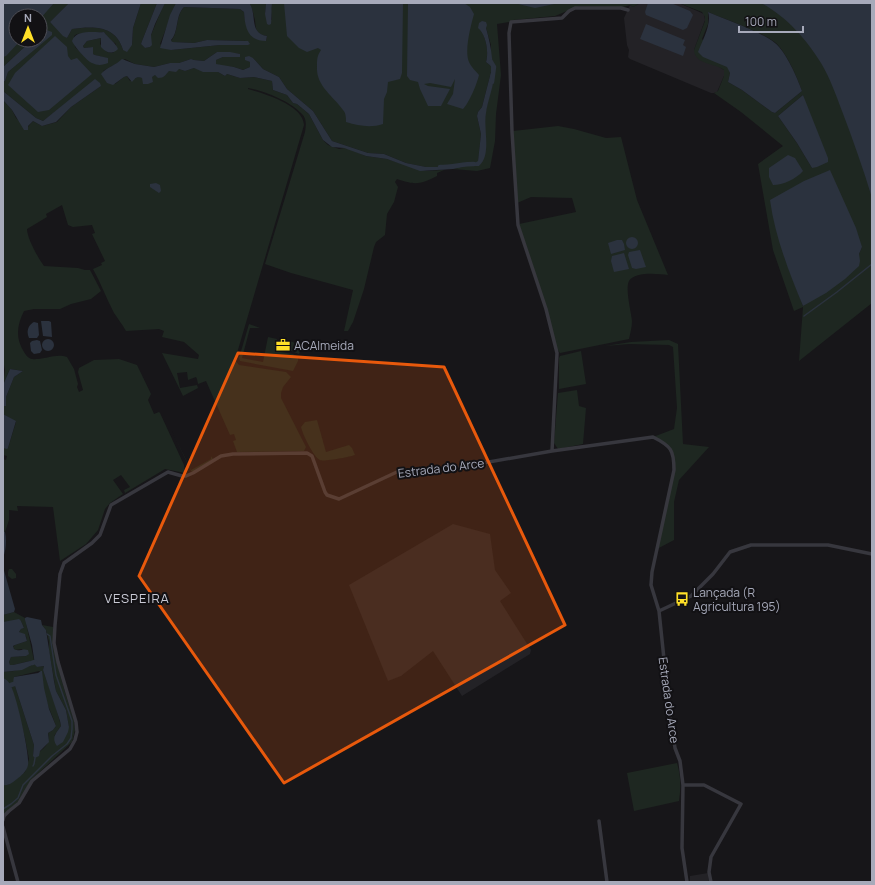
<svg xmlns="http://www.w3.org/2000/svg" width="875" height="885" font-family="Manrope,sans-serif">
  <rect width="100%" height="100%" fill="#171619"/>
  <path fill="#232226" d="M 640,3 L 679,3 L 704,14 L 705,20 L 694,50 L 724,70 L 724,76 L 717,92 L 714,93 L 711,93 L 630,59 L 628,57 L 629,50 L 627,45 L 624,18 L 630,5 L 633,7 Z
    M 453,524 L 490,534 L 495,570 L 511,593 L 500,601 L 531,650 L 530,654 L 462,696 L 433,651 L 401,676 L 388,681 L 349,585 Z
    M 708,873 L 709,882 L 690,882 L 690,876 Z"/>
  <path fill="#1e2721" fill-rule="evenodd" d="M 3,3 L 69,3 L 50,22 L 67,38 L 72,29 C 93,26 116,25 123,50 L 132,45 L 133,28 L 141,3 L 157,3 L 142,41 L 141,44 L 145,48 L 150,47 L 151,45 L 151,35 L 164,4 L 176,3 L 160,44 L 171,50 L 220,45 L 248,45 L 246,41 L 207,40 L 194,43 L 172,42 L 171,41 C 179,32 175,17 184,7 L 240,9 L 244,12 L 245,20 L 266,41 L 267,36 C 256,34 256,30 255,20 C 254,16 252,8 250,4 L 235,3 L 266,3 L 265,14 L 272,20 L 271,11 L 272,3 L 640,3 L 633,7 L 630,5 L 623,7 L 579,6 L 555,16 L 513,20 L 509,22 L 497,24 L 501,75 L 496,114 L 495,141 L 490,168 L 477,171 L 453,169 L 466,166 L 479,166 L 485,115 L 493,78 L 494,67 L 491,60 L 491,45 L 486,28 L 482,31 C 486,40 489,52 486,62 L 491,66 L 491,72 L 482,107 L 478,112 L 477,116 L 481,134 L 478,162 L 473,164 L 465,164 L 453,167 L 426,167 L 406,163 L 384,154 L 368,153 L 332,141 L 313,111 L 287,89 L 279,77 L 263,69 L 253,58 L 248,61 L 250,62 L 250,67 L 243,70 L 234,67 L 218,66 L 216,64 L 216,60 L 223,57 L 239,57 L 240,54 L 217,52 L 204,61 L 194,60 L 191,59 L 179,63 L 170,63 L 154,67 L 135,64 L 125,59 L 103,71 L 103,72 L 115,84 L 124,77 L 127,76 L 130,81 L 138,77 L 142,78 L 155,75 L 157,76 L 169,71 L 179,69 L 185,71 L 194,68 L 218,72 L 225,76 L 227,74 L 240,78 L 254,77 L 272,81 L 273,90 L 287,95 L 293,103 L 297,104 L 309,114 L 323,140 L 328,145 L 339,149 L 344,148 L 349,149 L 366,156 L 387,159 L 426,171 L 444,170 L 437,173 L 437,176 C 419,185 415,185 397,179 L 395,182 L 398,187 L 394,202 L 387,214 L 385,235 L 376,242 L 374,247 L 364,289 L 353,322 L 348,331 L 344,331 L 353,290 L 291,273 L 265,264 L 305,132 C 306,126 307,119 302,114 C 292,102 263,90 248,88 L 248,89 C 265,94 303,105 304,125 L 235,360 L 239,365 L 286,372 L 291,377 L 283,387 L 281,393 L 281,398 L 306,447 L 304,451 L 237,452 L 233,441 L 236,440 L 234,434 L 230,435 L 206,381 L 198,384 L 197,379 L 196,377 L 188,380 L 187,372 L 177,373 L 180,388 L 197,385 L 198,388 L 183,396 L 162,353 L 198,359 L 199,355 L 184,342 L 162,337 L 164,331 L 159,329 L 126,331 C 122,324 118,319 114,313 C 106,298 101,283 93,269 L 102,265 L 101,263 L 105,261 L 92,234 L 95,233 L 92,225 L 73,227 L 68,225 L 62,205 L 46,214 L 47,217 L 27,229 C 27,238 38,258 44,266 L 78,268 L 85,270 L 90,270 L 101,291 L 91,299 L 71,304 L 60,309 L 34,309 L 24,311 C 17,325 15,338 24,352 C 27,357 30,360 36,359 C 46,359 57,353 67,357 L 74,369 L 78,384 L 77,387 L 79,392 L 83,390 L 78,372 L 79,368 L 94,360 L 119,359 L 137,365 L 151,394 L 148,400 L 154,414 L 159,412 L 160,413 L 184,465 L 185,473 L 165,469 L 125,493 L 124,490 L 130,487 L 121,475 L 113,480 L 123,494 L 110,503 L 105,509 L 98,530 L 86,544 L 60,561 L 53,507 L 17,506 L 18,511 L 9,510 L 9,520 L 5,532 L 3,531 L 3,459 L 6,460 L 7,456 L 3,455 L 3,448 L 8,448 L 16,422 L 3,414 L 3,406 L 6,406 L 6,397 L 14,377 L 23,371 L 10,369 L 3,385 L 5,370 L 3,360 L 3,100 L 12,110 L 16,118 L 27,128 L 33,121 L 42,126 L 57,122 L 71,107 L 101,86 L 69,101 L 43,121 L 36,118 L 3,91 L 3,82 L 5,81 L 8,72 L 52,34 L 44,29 L 40,33 L 40,16 L 16,16 L 16,40 L 32,40 L 3,67 ZM 104,32 L 108,38 L 116,44 L 113,53 L 107,52 L 100,44 L 101,38 L 87,41 L 83,46 L 84,48 L 93,47 L 93,54 L 95,55 L 106,58 L 82,54 L 75,47 L 74,36 L 77,34 Z
    M 679,3 L 837,3 L 872,97 L 872,303 L 799,361 L 803,307 L 794,311 L 773,250 L 758,164 L 783,146 L 741,112 L 714,93 L 718,91 L 724,76 L 724,70 C 715,63 695,65 694,50 L 705,21 L 705,17 L 702,12 ZM 708,12 C 724,19 766,33 777,44 C 788,56 796,75 802,91 L 775,113 L 772,112 L 742,90 L 728,82 L 730,73 L 728,67 L 702,39 L 708,24 ZM 803,95 L 812,168 L 797,143 L 778,116 ZM 862,247 L 859,254 L 803,306 L 784,256 Z
    M 558,126 L 574,129 L 606,138 L 621,137 L 637,200 L 668,275 C 659,274 635,271 629,281 C 625,289 631,311 632,321 C 632,327 630,334 629,339 L 560,353 L 556,347 L 519,224 L 576,212 L 572,198 L 531,197 L 517,203 L 513,131 Z
    M 249,324 L 260,328 L 250,328 L 242,358 L 263,362 L 268,337 L 277,339 L 275,351 L 293,354 L 298,357 L 298,361 L 293,371 L 240,361 L 239,358 Z
    M 669,340 L 678,344 L 683,444 L 709,447 L 679,480 L 674,502 L 674,540 L 657,549 C 660,533 678,467 673,455 C 670,445 661,441 653,437 L 674,429 L 677,408 L 673,347 L 669,345 L 629,344 L 605,346 L 631,342 Z
    M 289,341 L 293,342 L 301,349 L 299,354 L 289,350 L 290,344 L 288,344 Z
    M 581,351 L 586,384 L 559,389 L 559,358 L 560,356 Z
    M 577,390 L 579,406 L 586,408 L 583,444 L 558,449 L 554,443 L 558,393 Z
    M 317,420 L 326,452 L 349,445 L 352,448 L 355,455 C 349,457 324,462 320,460 C 314,458 302,433 301,427 L 305,422 Z
    M 172,431 L 191,470 L 211,459 L 211,456 L 213,459 L 192,472 L 191,471 Z
    M 9,569 L 12,569 L 16,574 L 16,578 L 12,579 L 8,576 L 8,572 Z
    M 14,612 L 25,618 L 35,665 L 37,667 L 44,666 L 43,670 L 55,704 L 61,726 L 54,736 L 69,727 L 66,710 L 56,691 L 49,651 L 49,642 L 46,630 L 42,625 L 53,627 C 53,660 65,690 74,721 L 75,730 L 72,742 L 32,779 L 17,803 L 3,815 L 3,785 L 8,785 L 25,772 L 29,759 L 25,738 L 11,685 L 3,678 L 3,672 L 14,671 L 30,666 L 30,661 L 13,665 L 10,665 L 9,662 L 11,657 L 26,656 L 22,649 L 15,650 L 13,647 L 15,645 L 27,641 L 26,636 L 19,632 L 21,629 L 24,628 L 21,621 L 3,622 L 3,615 ZM 39,671 L 42,673 C 39,691 51,710 56,726 L 53,730 L 48,733 C 51,745 42,750 33,756 L 34,745 L 15,686 L 14,684 L 14,677 Z
    M 677,763 C 681,776 681,788 679,801 L 634,811 L 627,773 Z"/>
  <path fill="#2b323e" d="M 3,3 L 54,3 L 40,19 L 40,16 L 16,16 L 16,40 L 21,40 L 6,56 L 3,57 Z
    M 69,3 L 141,3 L 133,28 L 132,45 L 127,52 L 123,50 C 116,25 93,26 72,29 L 67,38 L 63,36 L 50,22 Z
    M 157,3 L 165,3 L 155,24 L 151,35 L 152,45 L 150,47 L 145,48 L 141,44 L 142,41 Z
    M 176,3 L 250,4 C 257,16 249,33 267,36 L 266,41 C 248,41 245,28 244,12 L 240,9 L 184,7 C 175,16 179,32 171,40 L 172,42 L 194,43 L 207,40 L 246,41 L 248,41 L 250,44 L 248,45 L 220,45 L 171,50 L 160,48 L 170,15 Z
    M 266,3 L 272,3 C 271,10 272,17 271,24 L 269,25 L 267,24 L 265,14 Z
    M 284,3 L 403,3 L 402,73 L 400,79 L 388,82 L 387,92 L 384,99 L 383,124 C 371,128 359,126 346,122 C 346,118 346,113 343,110 C 333,96 316,86 317,67 C 317,59 317,56 321,50 L 318,48 L 307,52 L 299,48 L 287,36 Z
    M 408,3 L 464,3 L 470,7 L 474,14 C 471,25 464,51 469,62 C 471,67 476,71 479,75 C 477,84 469,103 463,109 L 447,104 L 453,94 L 455,79 L 451,87 L 430,83 L 424,84 L 428,86 L 450,89 L 441,106 L 428,106 L 420,89 L 418,82 L 410,80 L 407,76 Z
    M 514,3 L 559,3 L 535,8 Z
    M 648,3 L 671,3 L 690,11 L 693,15 L 687,28 L 683,30 L 646,15 L 645,12 Z
    M 761,3 L 872,3 L 872,198 C 863,168 853,140 842,111 C 836,95 830,78 821,63 C 807,40 786,16 761,3 Z
    M 708,12 C 727,20 760,31 775,43 C 786,52 797,77 802,91 L 775,113 L 772,112 L 742,90 L 728,82 L 730,73 L 727,67 L 703,57 L 698,52 C 702,41 712,24 708,12 Z
    M 482,21 L 486,22 L 487,25 L 486,28 C 489,38 491,48 492,58 C 492,61 494,64 494,67 C 496,82 488,98 486,113 C 483,128 492,155 479,166 L 466,166 L 453,169 L 420,171 L 387,159 L 366,156 L 344,148 L 332,147 L 323,140 L 309,114 L 297,104 L 293,103 L 287,95 L 273,90 L 272,81 L 254,77 L 240,78 L 227,74 L 225,76 L 218,72 L 203,72 L 194,68 L 185,71 L 179,69 L 176,72 L 169,71 C 165,75 165,78 158,78 L 155,75 L 152,77 L 153,82 L 148,84 L 143,84 L 142,78 C 136,76 135,79 132,82 L 127,76 L 124,77 L 113,85 L 107,83 L 101,74 C 107,67 116,65 122,59 L 135,64 L 154,67 L 170,63 L 179,63 L 191,59 L 194,60 L 204,61 L 217,52 L 230,52 L 240,54 L 240,57 L 223,57 L 216,60 L 216,64 L 234,67 L 243,70 L 250,67 L 250,62 L 245,60 L 245,57 L 249,56 L 253,58 L 263,69 L 279,77 L 287,89 L 313,111 L 332,141 L 368,153 L 384,154 L 406,163 L 426,167 L 453,167 L 465,164 L 473,164 L 478,161 L 481,134 L 477,116 L 478,112 L 482,107 L 491,72 L 491,66 L 486,62 C 489,52 486,34 478,28 L 479,23 Z
    M 646,24 L 685,40 L 683,45 L 686,47 L 683,56 L 640,39 Z
    M 44,29 L 52,32 L 52,35 L 8,72 L 5,81 L 3,82 L 3,67 L 32,40 L 40,40 L 40,33 Z
    M 104,32 C 108,38 116,43 118,49 C 112,55 106,53 101,47 L 101,38 L 87,41 L 83,46 L 84,48 L 93,47 L 93,54 L 95,55 L 108,58 L 108,63 C 103,65 98,66 92,63 C 87,61 74,46 72,41 C 76,29 94,33 104,32 Z
    M 55,36 L 67,47 L 68,56 L 71,60 L 77,58 L 92,74 L 49,110 L 38,112 L 8,85 L 15,73 Z
    M 95,79 L 100,83 L 101,86 L 71,107 L 56,122 L 42,126 L 33,121 L 28,126 L 28,130 L 24,130 L 12,110 L 3,100 L 3,91 L 36,118 L 43,121 Z
    M 803,95 L 828,158 L 828,162 L 817,167 L 812,168 L 797,143 L 778,116 Z
    M 788,155 L 795,158 L 803,171 C 796,179 783,185 773,185 L 769,177 L 769,168 Z
    M 830,170 L 856,228 L 862,247 L 859,254 L 860,261 L 859,266 L 845,279 L 826,293 L 803,306 C 789,272 775,237 770,200 L 804,181 Z
    M 156,183 L 160,185 L 161,191 L 159,193 L 150,187 L 150,184 Z
    M626 243a6 6 0 1 1 12 0a6 6 0 1 1-12 0Z
    M 617,240 L 622,240 L 624,244 L 625,250 L 611,254 L 608,243 Z
    M 640,250 L 646,267 L 636,269 L 632,268 L 628,255 L 629,252 Z
    M 624,253 L 629,269 L 614,272 L 611,261 L 612,256 Z
    M 41,321 L 49,321 L 51,322 L 52,337 L 43,336 Z
    M 34,322 L 38,323 L 39,335 L 37,338 L 29,338 C 26,332 28,325 34,322 Z
    M42 345a6 6 0 1 1 12 0a6 6 0 1 1-12 0Z
    M 37,340 L 40,341 L 42,350 L 40,353 L 34,354 L 31,351 L 30,343 L 32,341 Z
    M 10,369 L 23,371 L 14,377 L 6,397 L 6,406 L 4,406 L 3,385 Z
    M 3,414 L 16,421 L 8,448 L 7,449 L 3,448 Z
    M 3,531 L 5,532 C 7,540 6,550 3,558 Z
    M 3,567 L 15,609 L 14,612 L 3,615 Z
    M 27,617 L 41,620 L 42,625 L 46,630 L 54,681 L 56,691 L 66,710 L 69,727 L 68,732 L 63,742 L 57,746 C 51,738 56,733 61,726 L 60,721 L 43,670 L 44,666 L 37,667 L 35,665 L 32,645 L 25,620 L 25,618 Z
    M 19,619 L 21,621 L 24,628 L 21,629 L 19,632 L 25,634 L 27,641 L 15,645 L 13,646 L 14,649 C 18,652 23,648 28,650 L 29,654 L 26,656 L 11,657 L 9,662 L 10,665 L 13,665 L 30,661 L 32,663 L 32,665 L 22,670 L 3,672 L 3,622 Z
    M 41,671 L 42,671 L 44,688 L 49,709 L 56,726 L 53,730 L 48,733 L 49,742 L 40,751 L 39,756 L 35,758 L 33,756 L 34,745 L 15,686 C 13,685 13,680 14,677 L 38,673 Z
    M 3,678 C 6,679 8,681 10,684 C 16,693 30,755 28,765 C 27,771 21,776 17,779 C 12,783 8,786 3,785 Z"/>
  <g fill="none" stroke-linecap="round" stroke-linejoin="round">
    <path stroke="#2b323e" stroke-width="1.5" d="M 804,316 L 837,292 L 872,264
      M 33,766 L 34,764 L 35,758
      M 3,809 L 11,804 L 18,798 L 23,785 L 52,756 L 67,744 L 71,738 L 72,729 L 72,721 L 56,675 L 50,636 L 47,634"/>
    <path stroke="#2b323e" stroke-width="4.5" d="M 491,62 L 494,67 L 492,82
      M 440,167 C 452,167 463,164 474,164
      M 32,663 L 35,662
      M 11,685 L 14,684"/>
    <path stroke="#37373e" stroke-width="3.5" d="M 552,451 L 557,353 L 546,309 L 518,225 L 512,132 L 509,33 L 511,22 L 562,18 L 569,11 L 575,8 L 621,8 L 628,10
      M 659,611 L 691,596 L 713,574 L 730,552 L 751,545 L 828,545 L 872,554
      M 683,785 L 704,785 L 741,804 L 711,857 L 709,872 L 711,882
      M 3,820 L 4,816 L 9,811 L 19,803 L 32,781 L 70,749 L 75,740 L 77,732 L 76,722 L 58,662 L 54,643 L 55,625 L 60,574 L 64,563 L 92,543 L 100,535 L 111,505 L 168,472 L 182,476 L 186,476 L 193,473 L 221,456 L 233,454 L 307,453 L 312,456 L 325,492 L 327,495 L 339,499 L 399,471 L 426,473 L 552,451 L 653,437 C 671,446 674,450 674,470 L 652,572 L 651,585 L 659,611 L 670,717 L 675,748 L 680,761 L 683,785 L 682,848 L 687,882
      M 599,821 L 607,882
      M 3,827 L 18,882"/>
  </g>
  <path fill="#e8590c" fill-opacity="0.2" stroke="#e8590c" stroke-width="3" stroke-linejoin="round" d="M 238,353 L 444,367 L 565,625 L 284,783 L 139,576 Z"/>
  <defs>
    <symbol id="office-bare" viewBox="-9 -9 18 18"><path d="M-6-3h4V-5.5h4V-3h4V5H-6ZM-1-4.5V-3h2v-1.5ZM-6 0V1H6V0Z" fill="#ffe028" stroke="#121114" stroke-width="2.5" paint-order="stroke"/></symbol>
    <symbol id="bus-bare" viewBox="-9 -9 18 18"><path d="M-5-6H5V4H4V6H2V4H-2V6H-4V4H-5ZM-3.5-4V0h7V-4ZM-3.5 1.2v1.5H-2V1.2ZM2 1.2v1.5H3.5V1.2Z" fill="#ffe028" stroke="#121114" stroke-width="2.5" paint-order="stroke"/></symbol>
  </defs>
  <g fill-rule="evenodd">
    <use href="#office-bare" x="273" y="335" width="20" height="20"/>
    <use href="#bus-bare" x="672" y="589" width="20" height="20"/>
  </g>
  <g text-anchor="middle" dominant-baseline="central" stroke-width="4" stroke-linejoin="round" paint-order="stroke">
    <g font-size="12" fill="#a7aaba" stroke="#121114" text-anchor="start">
      <text x="294" y="345">ACAlmeida</text>
      <text x="693" y="592">Lançada (R<tspan x="693" dy="14">Agricultura 195)</tspan></text>
    </g>
    <g font-size="12" fill="#a7aaba" stroke="#121114">
      <text transform="translate(441 468) rotate(-7)">Estrada do Arce</text>
      <text transform="translate(669 700) rotate(82)">Estrada do Arce</text>
    </g>
    <g font-size="13" letter-spacing="1" fill="#c9cad5" stroke="#121114">
      <text x="137" y="598">VESPEIRA</text>
    </g>
  </g>
  <rect width="875" height="885" fill="none" stroke="#a7aaba" stroke-width="8"/>
  <g transform="translate(28 28)"><circle r="19" fill="#121114" stroke="#4e4e56"/>
  <path d="M0-3L7 15L0 10L-7 15Z" fill="#ffe028"/>
  <text y="-6" font-size="11" font-weight="bold" text-anchor="middle" fill="#a7aaba">N</text>
  </g>
  <path d="M739 26v6h64v-6" fill="none" stroke="#a7aaba" stroke-width="2"/>
  <text x="745" y="26" font-size="12" fill="#a7aaba" stroke="#121114" stroke-width="3" paint-order="stroke">100 m</text>
</svg>
